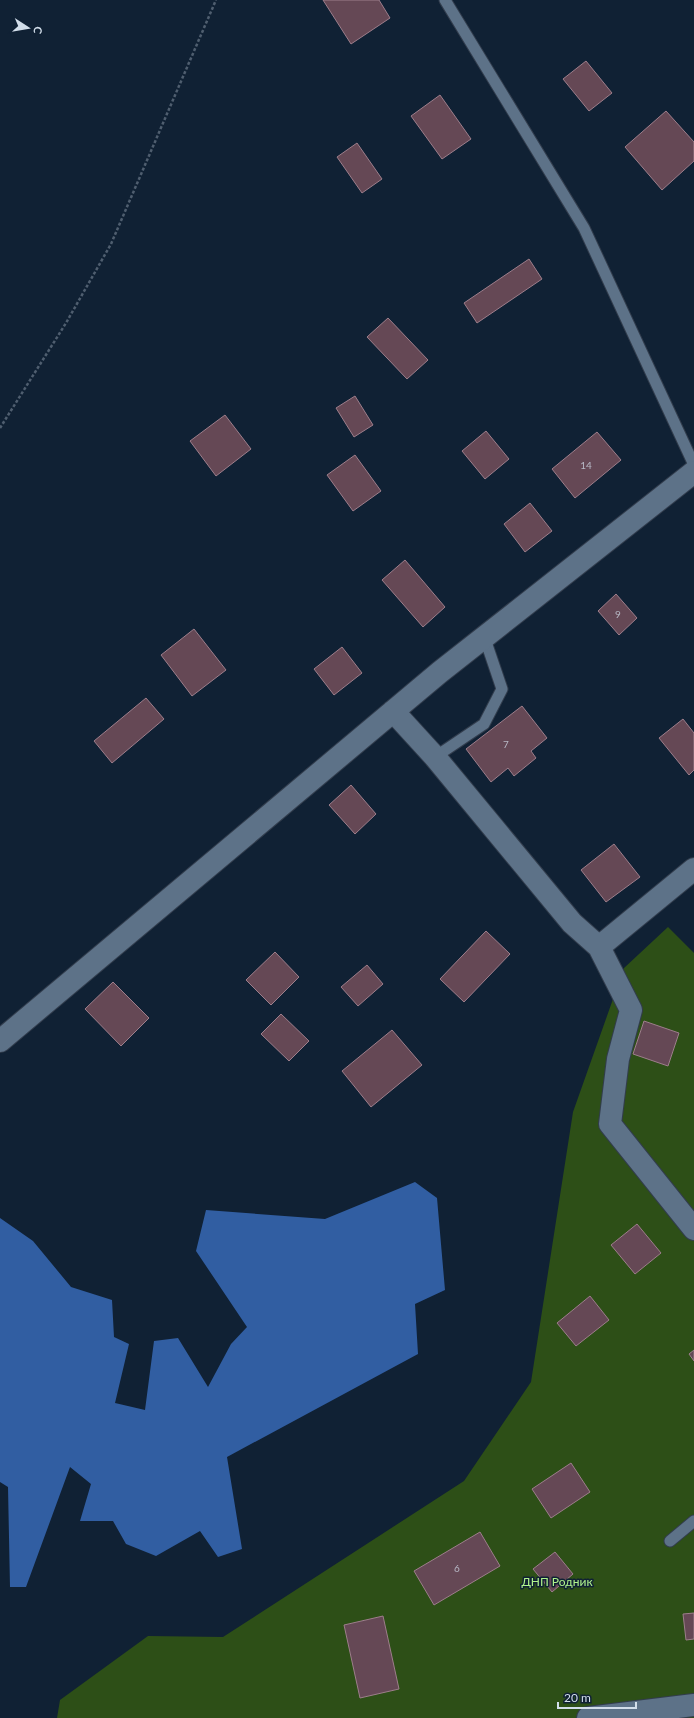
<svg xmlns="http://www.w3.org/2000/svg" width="694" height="1718" font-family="Lato,sans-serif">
  <rect width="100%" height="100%" fill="#102134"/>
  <path fill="#2d4f17" d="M 668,927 L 694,953 L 694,1718 L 57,1718 L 60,1700 L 148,1636 L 223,1637 L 464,1481 L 531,1382 L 573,1112 L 624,968 Z"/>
  <path fill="#315ea2" d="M 415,1182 L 437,1198 L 445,1290 L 415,1304 L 418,1354 L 227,1457 L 242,1549 L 218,1557 L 200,1531 L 156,1556 L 126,1544 L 113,1521 L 80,1521 L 91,1484 L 70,1467 L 26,1587 L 10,1587 L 8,1487 L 0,1482 L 0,1218 L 33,1241 L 71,1287 L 112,1300 L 114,1337 L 129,1344 L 115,1403 L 145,1410 L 154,1341 L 178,1338 L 208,1387 L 231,1344 L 247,1327 L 196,1251 L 206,1210 L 325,1219 Z"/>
  <path fill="#654855" stroke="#9d7e8b" d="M 323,0 L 379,0 L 390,18 L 351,44 Z
    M 586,61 L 612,93 L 589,111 L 563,79 Z
    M 440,95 L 471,139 L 442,159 L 411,116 Z
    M 666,111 L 694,142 L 694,161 L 662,190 L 625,147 Z
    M 357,143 L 382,179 L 362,193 L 337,157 Z
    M 529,259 L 542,279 L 477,323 L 464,303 Z
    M 388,318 L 428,360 L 407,379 L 367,337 Z
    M 355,396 L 373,425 L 354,437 L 336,408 Z
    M 225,415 L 251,449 L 216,476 L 190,441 Z
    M 486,431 L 509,459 L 485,479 L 462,451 Z
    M 597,432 L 621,460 L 575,498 L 552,469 Z
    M 355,455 L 381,491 L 353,511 L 327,475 Z
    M 530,503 L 552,531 L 525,552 L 504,524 Z
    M 405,560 L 445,607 L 423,627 L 382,580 Z
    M 616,594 L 637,618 L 619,635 L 598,611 Z
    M 194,629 L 226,670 L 192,696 L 161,655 Z
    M 342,647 L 362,673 L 334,695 L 314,669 Z
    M 146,698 L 164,719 L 112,763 L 94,741 Z
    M 522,706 L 547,738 L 531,751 L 536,758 L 514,776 L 508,768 L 491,782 L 466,749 Z
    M 683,719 L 694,733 L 694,770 L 689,775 L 659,738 Z
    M 351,785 L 376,814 L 355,834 L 329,805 Z
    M 614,844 L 640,877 L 606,902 L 581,870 Z
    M 486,931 L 510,954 L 464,1002 L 440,979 Z
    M 275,952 L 299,977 L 271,1005 L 246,980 Z
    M 367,965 L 383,984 L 358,1006 L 341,987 Z
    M 113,982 L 149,1018 L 121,1046 L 85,1009 Z
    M 281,1014 L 309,1041 L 289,1061 L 261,1034 Z
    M 644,1021 L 679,1033 L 668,1066 L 633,1054 Z
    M 392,1030 L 422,1065 L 371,1107 L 342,1071 Z
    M 637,1224 L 661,1253 L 635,1274 L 611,1245 Z
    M 590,1296 L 609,1320 L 576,1346 L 557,1323 Z
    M 694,1350 L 694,1361 L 689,1354 Z
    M 571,1463 L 590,1492 L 551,1518 L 532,1489 Z
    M 480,1532 L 500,1566 L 434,1605 L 414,1571 Z
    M 555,1552 L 573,1574 L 552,1592 L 533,1569 Z
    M 694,1613 L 694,1639 L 686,1640 L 683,1614 Z
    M 383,1616 L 399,1689 L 360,1698 L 344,1625 Z"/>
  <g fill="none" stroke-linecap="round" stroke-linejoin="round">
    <defs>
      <path id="service" d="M 445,0 L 584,228 L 694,465
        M 435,757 L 484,724 L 502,689 L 484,636
        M 670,1541 L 694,1521"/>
      <path id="minor" d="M 393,711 L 435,757 L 572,923 L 599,947 L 694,869
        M 599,947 L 631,1010 L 618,1059 L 610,1124 L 694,1229
        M 0,1041 L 440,672 L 694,472
        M 588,1718 L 694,1705"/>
    </defs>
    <use href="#service" stroke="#323d4d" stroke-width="13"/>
    <use href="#minor" stroke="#323d4d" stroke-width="24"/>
    <path stroke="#4f5e6f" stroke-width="2.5" stroke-dasharray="3 2" stroke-linecap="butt" d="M 0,428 L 66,323 L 111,244 L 216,0"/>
    <use href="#service" stroke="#5d7288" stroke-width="11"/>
    <use href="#minor" stroke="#5d7288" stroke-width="22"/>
  </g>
  <g text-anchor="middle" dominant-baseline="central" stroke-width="3" stroke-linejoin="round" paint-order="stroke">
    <g font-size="10" fill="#b7b8c5">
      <text x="586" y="465">14</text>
      <text x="618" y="614">9</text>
      <text x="506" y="744">7</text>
      <text x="457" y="1568">6</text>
    </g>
    <g font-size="12" fill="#b0f38c" stroke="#102134">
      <text x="557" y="1581">ДНП Родник</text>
    </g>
  </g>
  <g transform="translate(28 28) rotate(102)" stroke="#102134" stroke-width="3" paint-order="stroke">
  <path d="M0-3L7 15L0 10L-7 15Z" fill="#d2deea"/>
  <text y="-6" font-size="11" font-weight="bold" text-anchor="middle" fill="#d2deea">С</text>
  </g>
  <path d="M558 1702v6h78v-6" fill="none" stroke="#d2deea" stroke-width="2"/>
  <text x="564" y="1702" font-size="12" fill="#d2deea" stroke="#102134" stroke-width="3" paint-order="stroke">20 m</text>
</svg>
